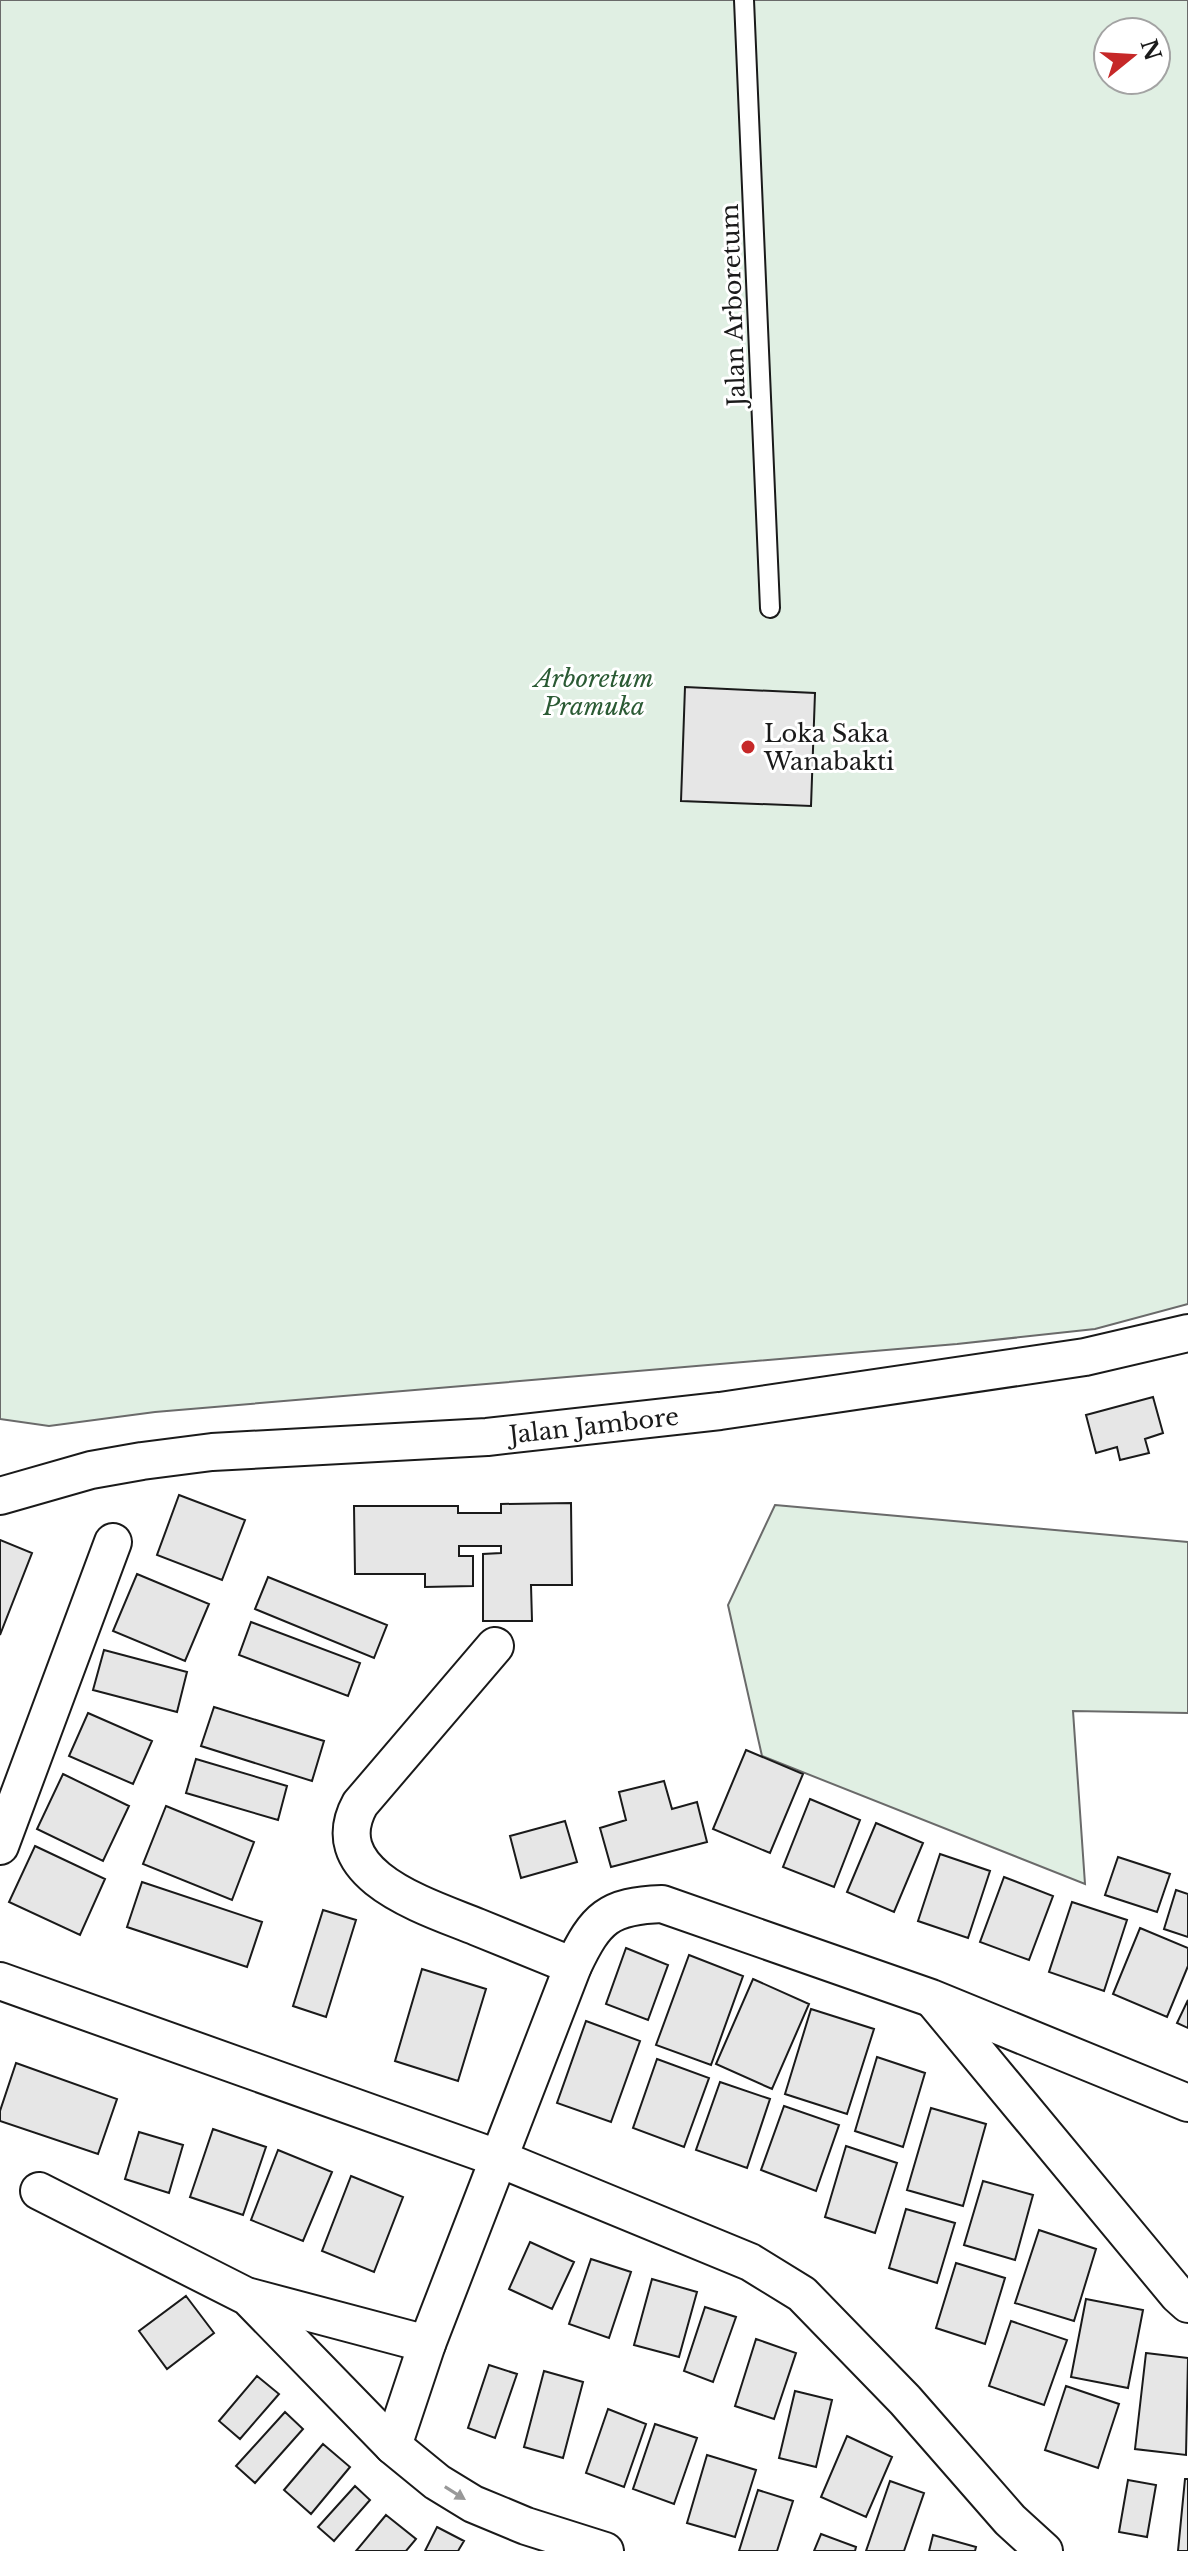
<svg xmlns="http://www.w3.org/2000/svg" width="1188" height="2551" font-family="'Libre Baskerville',serif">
  <rect width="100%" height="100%" fill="#fff"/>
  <path fill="#e0efe3" stroke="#6a6a6a" stroke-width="2" fill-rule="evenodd" d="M 0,0 L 1188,0 L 1188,1304 L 1095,1329 L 957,1344 L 155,1412 L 49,1426 L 0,1419 ZM 1108,32 L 1156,32 L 1156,80 L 1108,80 Z
    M 775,1505 L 1188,1542 L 1188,1713 L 1073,1711 L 1085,1884 L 762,1756 L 728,1605 Z"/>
  <path fill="#e6e6e6" stroke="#1a1a1a" stroke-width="2" d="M 685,687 L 815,693 L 811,806 L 681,801 Z
    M 1153,1397 L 1163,1433 L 1145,1439 L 1149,1453 L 1120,1460 L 1117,1447 L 1096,1453 L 1086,1415 Z
    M 179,1495 L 245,1520 L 222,1580 L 157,1555 Z
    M 571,1503 L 572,1585 L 531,1585 L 532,1621 L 483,1621 L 483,1554 L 501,1553 L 501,1546 L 459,1546 L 459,1556 L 473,1556 L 473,1586 L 425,1587 L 425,1574 L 355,1574 L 354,1506 L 458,1506 L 458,1513 L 501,1513 L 501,1504 Z
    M 0,1540 L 32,1553 L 0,1635 Z
    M 137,1574 L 209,1604 L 185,1661 L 113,1631 Z
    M 268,1577 L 387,1625 L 374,1658 L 255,1609 Z
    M 251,1622 L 360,1663 L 348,1696 L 239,1655 Z
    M 104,1650 L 187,1672 L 177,1712 L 93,1690 Z
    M 214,1707 L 324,1741 L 312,1781 L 201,1746 Z
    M 88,1713 L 152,1741 L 133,1784 L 69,1756 Z
    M 746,1750 L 803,1774 L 770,1853 L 713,1829 Z
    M 196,1759 L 287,1786 L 278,1820 L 186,1793 Z
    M 63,1774 L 129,1806 L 103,1861 L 37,1829 Z
    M 664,1781 L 672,1809 L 697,1802 L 707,1842 L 611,1867 L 600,1828 L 626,1820 L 619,1792 Z
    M 810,1799 L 860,1820 L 834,1887 L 783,1867 Z
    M 166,1806 L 254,1842 L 232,1900 L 143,1864 Z
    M 565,1821 L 577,1862 L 521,1878 L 510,1836 Z
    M 876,1823 L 923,1843 L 894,1912 L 847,1892 Z
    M 35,1846 L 105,1879 L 80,1935 L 9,1902 Z
    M 940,1854 L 990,1871 L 968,1938 L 918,1921 Z
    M 1118,1857 L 1170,1874 L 1157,1912 L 1105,1895 Z
    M 1004,1877 L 1053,1896 L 1029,1960 L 980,1942 Z
    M 142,1882 L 262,1922 L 247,1967 L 127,1927 Z
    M 1176,1890 L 1188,1894 L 1188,1937 L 1164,1929 Z
    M 1072,1902 L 1127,1920 L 1104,1991 L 1049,1972 Z
    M 323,1910 L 356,1920 L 326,2017 L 293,2006 Z
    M 1140,1928 L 1188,1948 L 1188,1966 L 1167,2017 L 1113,1994 Z
    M 626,1948 L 668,1965 L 648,2020 L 606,2004 Z
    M 689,1955 L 743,1976 L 711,2065 L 656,2045 Z
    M 422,1969 L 486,1989 L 458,2081 L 395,2061 Z
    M 753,1979 L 809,2004 L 772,2089 L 716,2064 Z
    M 1188,2000 L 1188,2028 L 1177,2023 Z
    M 811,2009 L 874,2029 L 847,2114 L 785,2094 Z
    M 586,2021 L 640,2041 L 611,2122 L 557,2103 Z
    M 877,2057 L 925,2073 L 903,2147 L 855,2131 Z
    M 657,2059 L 709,2078 L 684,2147 L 633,2128 Z
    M 16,2063 L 117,2099 L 98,2154 L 0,2121 L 0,2111 Z
    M 720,2082 L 770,2099 L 747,2168 L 696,2150 Z
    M 784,2106 L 839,2125 L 816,2191 L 761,2170 Z
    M 931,2108 L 986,2124 L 963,2206 L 907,2190 Z
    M 213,2129 L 266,2147 L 243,2215 L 190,2197 Z
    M 139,2132 L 183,2145 L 169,2193 L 125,2179 Z
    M 846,2146 L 897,2163 L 875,2233 L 825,2217 Z
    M 278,2150 L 332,2172 L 303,2241 L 251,2220 Z
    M 351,2176 L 403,2197 L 374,2272 L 322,2251 Z
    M 983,2181 L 1033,2195 L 1015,2260 L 964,2245 Z
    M 906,2209 L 955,2223 L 937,2283 L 889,2268 Z
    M 1039,2230 L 1096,2249 L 1074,2321 L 1015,2303 Z
    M 530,2242 L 574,2262 L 552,2309 L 509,2289 Z
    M 591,2259 L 631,2272 L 609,2338 L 569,2324 Z
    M 956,2263 L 1005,2278 L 985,2344 L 936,2328 Z
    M 652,2279 L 697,2292 L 679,2357 L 634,2345 Z
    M 186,2296 L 214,2333 L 167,2369 L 139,2331 Z
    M 1086,2299 L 1143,2310 L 1128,2388 L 1071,2377 Z
    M 705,2307 L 736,2317 L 713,2382 L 684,2371 Z
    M 1011,2321 L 1067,2340 L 1044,2405 L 989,2386 Z
    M 756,2339 L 796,2353 L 774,2419 L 735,2406 Z
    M 1146,2353 L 1188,2358 L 1186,2455 L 1135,2449 Z
    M 489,2365 L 517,2374 L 495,2438 L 468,2428 Z
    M 544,2371 L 583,2382 L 563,2458 L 524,2447 Z
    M 257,2376 L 279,2394 L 240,2439 L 219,2421 Z
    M 1066,2386 L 1119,2404 L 1098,2468 L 1045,2450 Z
    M 795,2391 L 832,2400 L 816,2467 L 779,2458 Z
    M 608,2409 L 646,2424 L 624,2487 L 586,2473 Z
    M 285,2412 L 303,2429 L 255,2483 L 236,2466 Z
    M 655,2424 L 697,2438 L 674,2504 L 633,2489 Z
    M 847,2436 L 892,2457 L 866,2517 L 821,2497 Z
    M 323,2444 L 350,2467 L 311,2514 L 284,2490 Z
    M 707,2455 L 756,2470 L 735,2537 L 687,2523 Z
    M 1185,2479 L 1188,2479 L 1188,2551 L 1178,2551 Z
    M 1128,2480 L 1156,2485 L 1147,2537 L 1119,2532 Z
    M 890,2481 L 924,2493 L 904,2551 L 866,2551 Z
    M 355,2486 L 370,2500 L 334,2541 L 318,2527 Z
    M 758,2490 L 793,2501 L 777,2551 L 739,2551 Z
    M 386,2515 L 416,2539 L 406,2551 L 356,2551 Z
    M 437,2527 L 464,2541 L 458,2551 L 425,2551 Z
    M 821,2534 L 856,2547 L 855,2551 L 814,2551 Z
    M 933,2535 L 976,2547 L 975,2551 L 929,2551 Z"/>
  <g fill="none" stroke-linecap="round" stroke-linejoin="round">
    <defs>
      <path id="service" d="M 744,0 L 770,608"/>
      <g id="minor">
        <path id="s1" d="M 0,1496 L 91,1470 L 142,1461 L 212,1452 L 487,1437 L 720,1411 L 1085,1357 L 1188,1333"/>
        <path d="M 495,1646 L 360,1804 C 321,1875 428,1907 477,1927 C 509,1940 541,1953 573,1966"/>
        <path d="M 0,1846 L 113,1542"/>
        <path d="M 0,1981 L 500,2159 L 750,2262 L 802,2294 L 905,2400 L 1010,2520 L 1044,2551"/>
        <path d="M 935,2002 L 1178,2295 L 1188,2304"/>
        <path d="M 39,2191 L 248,2297 L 393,2446 L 437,2482 L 473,2504 L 526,2526 L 605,2551"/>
        <path d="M 250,2297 L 427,2344"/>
        <path d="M 393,2446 L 427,2344 L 573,1966 C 596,1918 608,1906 662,1904 L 931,1998 L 1188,2103"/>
      </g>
    </defs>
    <use href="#service" stroke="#1a1a1a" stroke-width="22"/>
    <use href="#minor" stroke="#1a1a1a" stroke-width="40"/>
    <use href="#service" stroke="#fff" stroke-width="18"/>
    <use href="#minor" stroke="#fff" stroke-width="36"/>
  </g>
  <defs><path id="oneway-solid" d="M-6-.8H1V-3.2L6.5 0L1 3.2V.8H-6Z" transform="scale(2)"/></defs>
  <use fill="#989898" href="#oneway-solid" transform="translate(455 2493) rotate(32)"/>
  <circle fill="#c62828" stroke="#fff" stroke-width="3" cx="748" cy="747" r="8"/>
  <g text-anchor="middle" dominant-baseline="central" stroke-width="6" stroke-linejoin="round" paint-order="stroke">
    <g font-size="24" fill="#1a1a1a" stroke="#fff">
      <text transform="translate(733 305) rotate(-92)">Jalan Arboretum</text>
      <text stroke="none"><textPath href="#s1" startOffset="600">Jalan Jambore</textPath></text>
    </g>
    <g font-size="24" font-style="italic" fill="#2b5a34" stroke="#fff">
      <text x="594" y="678">Arboretum<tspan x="594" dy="28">Pramuka</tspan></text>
    </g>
    <g font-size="24" fill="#1a1a1a" stroke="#fff" text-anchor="start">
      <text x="764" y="733">Loka Saka<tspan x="764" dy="28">Wanabakti</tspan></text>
    </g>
  </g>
  <g transform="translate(1132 56) rotate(72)"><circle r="38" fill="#ffffff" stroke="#a3a3a3" stroke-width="2"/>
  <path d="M0-6L14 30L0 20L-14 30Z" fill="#c62828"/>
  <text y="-12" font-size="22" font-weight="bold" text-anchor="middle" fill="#1a1a1a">N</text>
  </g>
</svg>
